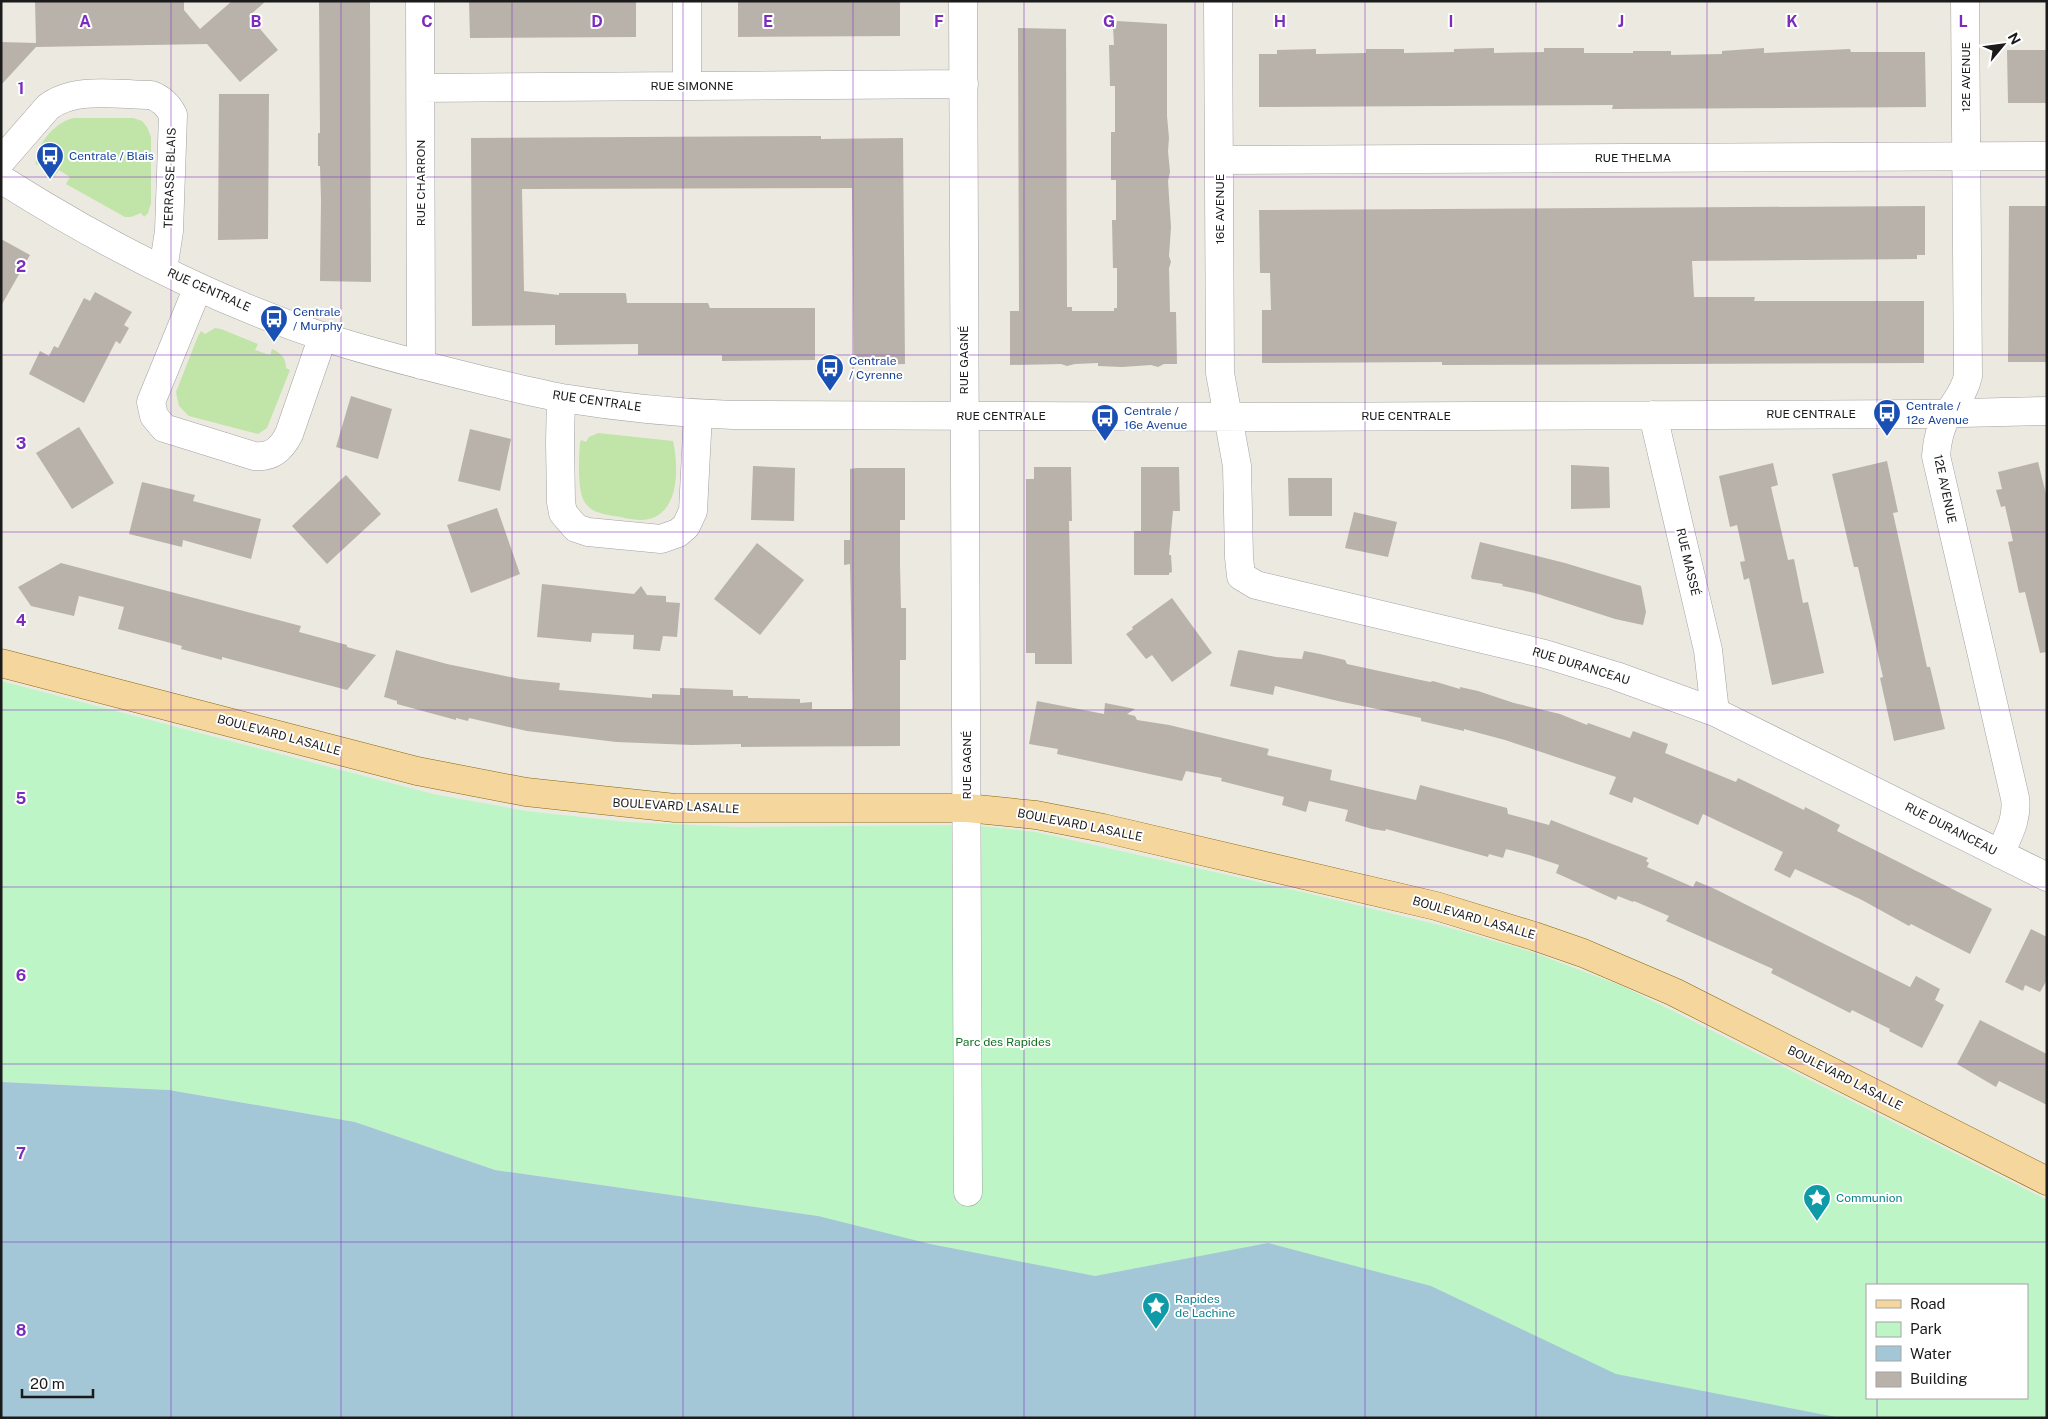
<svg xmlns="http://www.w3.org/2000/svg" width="2048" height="1419" font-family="'Public Sans',sans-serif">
  <rect width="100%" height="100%" fill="#ece9e0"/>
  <path fill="#c1e4a8" d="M 74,118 L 133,118 L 142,121 L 147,127 L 151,137 L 151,203 L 148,213 L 144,217 L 141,213 L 131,217 L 125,217 L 66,184 L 70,177 L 59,170 L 54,177 L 45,171 L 41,164 L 36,165 C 34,146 56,121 74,118 Z
    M 215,328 L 221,329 L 258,344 L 255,350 L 270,355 L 272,349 C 281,353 286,358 286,368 L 290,370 L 267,428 L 258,434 L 189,416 L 179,406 L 176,392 L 198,336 L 201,331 L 205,334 Z
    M 598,433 L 673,441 C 679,468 680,519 641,520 C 632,520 622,517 614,516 C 602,514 590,512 584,501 C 577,488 579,457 580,443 L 581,440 L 586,442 L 589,437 Z"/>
  <path fill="#bef5c7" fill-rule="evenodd" d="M 1,681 L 433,794 L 526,811 L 627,822 L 737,827 L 971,825 L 1036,832 L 1307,893 L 1443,926 L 1529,951 L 1622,986 L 1669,1009 L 2047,1200 L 2047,1418 L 646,1418 L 818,1216 L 495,1170 L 355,1122 L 169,1090 L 1,1082 ZM 1867,1285 L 2027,1285 L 2027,1398 L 1867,1398 Z"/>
  <path fill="#a3c7d7" d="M 1,1082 L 169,1090 L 355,1122 L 495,1170 L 818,1216 L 930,1244 L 1095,1276 L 1268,1243 L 1431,1286 L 1616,1374 L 1841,1418 L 1,1418 Z"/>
  <path fill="#b8b2aa" d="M 35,1 L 184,1 L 184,10 L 200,29 L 232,1 L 266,1 L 249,16 L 278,50 L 240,82 L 207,44 L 36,47 L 1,85 L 1,42 L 36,43 Z
    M 319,1 L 370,1 L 371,282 L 320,281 L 321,200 L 320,166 L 318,166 L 318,133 L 320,133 Z
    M 469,1 L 636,1 L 636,37 L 470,38 Z
    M 738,1 L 900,1 L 900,36 L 738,37 Z
    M 1117,21 L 1167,24 L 1167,116 L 1169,138 L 1168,151 L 1170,172 L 1168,181 L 1171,227 L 1169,256 L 1171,262 L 1169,268 L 1170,312 L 1176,312 L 1177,364 L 1164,364 L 1158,367 L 1151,365 L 1122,367 L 1098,366 L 1098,363 L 1075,364 L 1067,366 L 1061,364 L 1010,365 L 1010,311 L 1019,311 L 1018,28 L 1066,29 L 1067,307 L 1072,307 L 1072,311 L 1114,311 L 1114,308 L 1117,308 L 1117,268 L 1113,268 L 1112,220 L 1116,220 L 1116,180 L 1111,180 L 1111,132 L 1115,132 L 1115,86 L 1110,86 L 1109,45 L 1114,45 L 1113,27 L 1116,27 Z
    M 1494,48 L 1494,53 L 1544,52 L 1544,48 L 1584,48 L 1584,53 L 1633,53 L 1633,51 L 1671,51 L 1671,55 L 1722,54 L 1722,51 L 1764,48 L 1764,53 L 1850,49 L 1851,52 L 1925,52 L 1926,107 L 1612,109 L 1613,105 L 1259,107 L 1259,54 L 1277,54 L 1277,50 L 1316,49 L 1316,54 L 1366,53 L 1366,49 L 1404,49 L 1404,53 L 1454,52 L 1454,49 Z
    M 2007,50 L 2047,50 L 2047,103 L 2008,103 Z
    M 219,94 L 269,94 L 268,239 L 218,240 Z
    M 821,136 L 821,139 L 903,138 L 905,364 L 854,365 L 852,188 L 522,189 L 524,291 L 559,295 L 559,293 L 625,293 L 626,294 L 627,303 L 708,303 L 710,308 L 815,308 L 815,360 L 722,361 L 722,355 L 638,355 L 638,344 L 555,345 L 555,325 L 472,326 L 471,138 Z
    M 1925,206 L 1925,255 L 1917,255 L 1917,259 L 1692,261 L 1694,297 L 1755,297 L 1754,301 L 1924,301 L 1924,363 L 1442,365 L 1442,362 L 1262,363 L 1262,310 L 1271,310 L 1270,273 L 1260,273 L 1259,210 Z
    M 2009,206 L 2046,206 L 2046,362 L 2008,362 Z
    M 1,239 L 30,255 L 1,306 Z
    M 95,292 L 132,312 L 124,325 L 129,328 L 120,344 L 116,341 L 84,403 L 29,374 L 40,351 L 49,356 L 54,346 L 58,348 L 84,298 L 90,301 Z
    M 351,396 L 392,409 L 378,459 L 336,447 Z
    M 79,427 L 114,483 L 72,509 L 36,453 Z
    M 470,429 L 511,439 L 500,491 L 458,481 Z
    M 1887,461 L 1898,512 L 1893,513 L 1927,667 L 1930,667 L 1945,729 L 1894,741 L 1880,678 L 1883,677 L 1858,567 L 1854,567 L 1832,474 Z
    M 2038,462 L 2047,498 L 2047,652 L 2040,653 L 2025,592 L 2019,593 L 2008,542 L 2013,541 L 2005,506 L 2001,507 L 1996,490 L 2002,489 L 1998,472 Z
    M 1773,463 L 1778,485 L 1771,487 L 1788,560 L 1794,559 L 1803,603 L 1808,602 L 1824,673 L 1772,685 L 1749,578 L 1744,580 L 1740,562 L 1745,561 L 1737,525 L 1730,527 L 1719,476 Z
    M 1571,465 L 1609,467 L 1610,508 L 1571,509 Z
    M 753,466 L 795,468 L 794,521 L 751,520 Z
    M 1034,467 L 1071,467 L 1072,521 L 1069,521 L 1072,664 L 1035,664 L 1035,653 L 1026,653 L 1026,479 L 1034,479 Z
    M 1141,467 L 1179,467 L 1180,511 L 1173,511 L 1169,555 L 1171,555 L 1172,572 L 1169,573 L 1169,575 L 1134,575 L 1134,531 L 1141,531 Z
    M 856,468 L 905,468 L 905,520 L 900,520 L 900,564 L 901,608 L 906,608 L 906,660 L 900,660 L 900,746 L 741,747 L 741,744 L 692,745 L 616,742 L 527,731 L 469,718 L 468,721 L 456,718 L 456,720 L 397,704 L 397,701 L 384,697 L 396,650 L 447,664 L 520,679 L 560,683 L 559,690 L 652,698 L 652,694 L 680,695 L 680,688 L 733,690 L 733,696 L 748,696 L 748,698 L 800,699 L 800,703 L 812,702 L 812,709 L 853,709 L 850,564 L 844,565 L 844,540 L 850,540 L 850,469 Z
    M 346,475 L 381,514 L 327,564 L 292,526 Z
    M 1288,478 L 1332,478 L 1332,516 L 1289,516 Z
    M 142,482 L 195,495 L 193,501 L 261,519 L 251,559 L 183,540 L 182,547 L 129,534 Z
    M 497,508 L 520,574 L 471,593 L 447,525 Z
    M 1354,512 L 1397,522 L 1388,557 L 1345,548 Z
    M 1480,542 L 1565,563 L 1641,586 L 1646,612 L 1643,625 L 1615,619 L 1535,593 L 1502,586 L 1503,584 L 1472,579 L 1471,577 Z
    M 757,543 L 804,580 L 760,635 L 714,599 Z
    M 61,563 L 301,626 L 299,632 L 347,645 L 347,647 L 376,655 L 347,690 L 222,657 L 222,660 L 181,649 L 182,646 L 118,629 L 124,607 L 79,596 L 74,616 L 31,606 L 18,587 Z
    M 542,584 L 634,594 L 641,586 L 647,595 L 666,596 L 666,602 L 680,603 L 677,637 L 663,636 L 660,651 L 633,649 L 634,635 L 592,633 L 591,642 L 537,637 Z
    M 1172,598 L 1212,653 L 1172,682 L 1152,655 L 1146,659 L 1126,634 L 1133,629 L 1132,627 Z
    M 1240,650 L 1276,657 L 1302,659 L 1304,651 L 1320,654 L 1345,660 L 1347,664 L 1430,682 L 1433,681 L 1460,689 L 1460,687 L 1478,691 L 1514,703 L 1560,714 L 1587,725 L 1588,723 L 1630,738 L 1633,731 L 1668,744 L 1665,753 L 1736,782 L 1738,778 L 1804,810 L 1805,807 L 1840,825 L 1837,831 L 1992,909 L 1970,954 L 1911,924 L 1909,926 L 1862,900 L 1795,869 L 1790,878 L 1774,870 L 1783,852 L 1703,814 L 1698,825 L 1634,797 L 1632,803 L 1609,794 L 1616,777 L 1505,740 L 1464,729 L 1464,731 L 1421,721 L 1421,718 L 1338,701 L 1275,686 L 1273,695 L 1230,686 L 1238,651 Z
    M 1037,701 L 1104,714 L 1105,703 L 1135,709 L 1127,714 L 1135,716 L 1137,720 L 1169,725 L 1269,749 L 1267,755 L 1332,770 L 1330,780 L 1416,800 L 1420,785 L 1507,808 L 1508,814 L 1549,825 L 1551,820 L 1648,858 L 1646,861 L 1649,863 L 1647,867 L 1693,887 L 1696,881 L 1715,889 L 1910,987 L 1916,976 L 1940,989 L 1935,1000 L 1944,1005 L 1922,1048 L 1889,1031 L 1890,1029 L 1852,1010 L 1850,1013 L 1771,973 L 1773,969 L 1666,921 L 1669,916 L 1634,901 L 1633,902 L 1618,896 L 1616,900 L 1556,873 L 1559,865 L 1529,855 L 1506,849 L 1503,858 L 1489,854 L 1488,857 L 1386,829 L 1385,831 L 1372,829 L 1345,821 L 1348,810 L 1309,801 L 1306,812 L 1282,805 L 1284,797 L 1221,781 L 1222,778 L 1186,771 L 1182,781 L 1057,754 L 1058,749 L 1029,744 Z
    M 2031,929 L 2047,937 L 2047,980 L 2040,992 L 2025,985 L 2023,991 L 2005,982 Z
    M 1980,1020 L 2047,1054 L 2047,1105 L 1999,1081 L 1996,1087 L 1957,1064 Z"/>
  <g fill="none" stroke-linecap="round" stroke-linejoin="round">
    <defs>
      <path id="minor" d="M 420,1 L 421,365
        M 687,1 L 687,86
        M 963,1 L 968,1192
        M 1218,1 L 1220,373 L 1237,466 L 1239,557 L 1241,576 L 1256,585 L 1545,654 L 1616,676 L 1715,712 L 2047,877
        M 1965,1 L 1968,376 C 1965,391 1956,401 1948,414 C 1940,427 1937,440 1936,456 L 2015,798 C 2018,819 2008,835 2000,854
        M 421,88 L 964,84
        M 1220,160 L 2047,156
        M 1,161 L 48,107 C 75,86 119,95 151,95 C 162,99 168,105 173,115 L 169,231 L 163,270
        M 1,179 C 102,243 210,299 324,337 C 376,354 429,367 482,380 C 508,386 535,393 562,398 C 618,407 676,413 733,415 L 1256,417 L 1922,414 L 2047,411
        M 198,287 L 151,402 L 154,416 L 164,428 L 254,456 C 271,458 281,450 289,434 L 323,336
        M 561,398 L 560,442 L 561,502 L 563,513 L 576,528 L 588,532 L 661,539 L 678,533 L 686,526 L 693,511 L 698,414
        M 1653,415 L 1708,650 L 1715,712"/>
      <path id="major" d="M 1,663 L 417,771 L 526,792 L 675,808 L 967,808 L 1036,815 L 1103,828 L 1436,906 L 1534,936 L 1583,953 L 1674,992 L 2047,1181"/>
    </defs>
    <use href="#minor" stroke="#a2a2a2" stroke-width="29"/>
    <use href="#major" stroke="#886809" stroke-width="29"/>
    <use href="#minor" stroke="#fff" stroke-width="28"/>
    <use href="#major" stroke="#f5d69c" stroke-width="28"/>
  </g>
  <path fill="none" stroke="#7b2cbf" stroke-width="1" stroke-opacity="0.55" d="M 171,1 L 171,1418M 341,1 L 341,1418M 512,1 L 512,1418M 683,1 L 683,1418M 853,1 L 853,1418M 1024,1 L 1024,1418M 1195,1 L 1195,1418M 1365,1 L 1365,1418M 1536,1 L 1536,1418M 1707,1 L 1707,1418M 1877,1 L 1877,1285M 1,177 L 2047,177M 1,355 L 2047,355M 1,532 L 2047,532M 1,710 L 2047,710M 1,887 L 2047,887M 1,1064 L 2047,1064M 1,1242 L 2047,1242M 1877,1398 L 1877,1418"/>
  <defs>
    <symbol id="bus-pin" viewBox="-11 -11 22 30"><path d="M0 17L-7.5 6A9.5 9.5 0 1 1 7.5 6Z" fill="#1a4fb4" stroke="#fff"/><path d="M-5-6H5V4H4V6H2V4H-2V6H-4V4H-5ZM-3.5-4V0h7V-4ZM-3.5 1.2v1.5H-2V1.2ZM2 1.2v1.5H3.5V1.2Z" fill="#fff"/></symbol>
    <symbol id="sight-pin" viewBox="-11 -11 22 30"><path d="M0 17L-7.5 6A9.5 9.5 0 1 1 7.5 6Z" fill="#0f9aa8" stroke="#fff"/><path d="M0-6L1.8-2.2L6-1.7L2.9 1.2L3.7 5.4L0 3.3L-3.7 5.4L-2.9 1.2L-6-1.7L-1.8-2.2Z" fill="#fff"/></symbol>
  </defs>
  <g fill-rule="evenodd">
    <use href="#bus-pin" x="34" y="140" width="32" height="43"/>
    <use href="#bus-pin" x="258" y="303" width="32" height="43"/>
    <use href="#bus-pin" x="814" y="352" width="32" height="43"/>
    <use href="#bus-pin" x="1871" y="397" width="32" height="43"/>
    <use href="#bus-pin" x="1089" y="402" width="32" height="43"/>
    <use href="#sight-pin" x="1801" y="1182" width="32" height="43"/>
    <use href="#sight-pin" x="1140" y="1290" width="32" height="43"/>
  </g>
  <g text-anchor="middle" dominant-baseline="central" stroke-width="4" stroke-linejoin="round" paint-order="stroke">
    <g font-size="12" fill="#1b1b1b" stroke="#fff">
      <text transform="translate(1966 77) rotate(-90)">12E AVENUE</text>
      <text x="692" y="86">RUE SIMONNE</text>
      <text x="1633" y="158">RUE THELMA</text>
      <text transform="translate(170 178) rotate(-88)">TERRASSE BLAIS</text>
      <text transform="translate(421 183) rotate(-90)">RUE CHARRON</text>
      <text transform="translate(1220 209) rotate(-90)">16E AVENUE</text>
      <text transform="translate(209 290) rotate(24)">RUE CENTRALE</text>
      <text transform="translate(964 360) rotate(-90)">RUE GAGNÉ</text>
      <text transform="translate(597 401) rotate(8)">RUE CENTRALE</text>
      <text x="1811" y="414">RUE CENTRALE</text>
      <text x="1001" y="416">RUE CENTRALE</text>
      <text x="1406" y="416">RUE CENTRALE</text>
      <text transform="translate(1945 489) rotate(78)">12E AVENUE</text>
      <text transform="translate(1688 562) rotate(77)">RUE MASSÉ</text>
      <text transform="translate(1581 666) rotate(17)">RUE DURANCEAU</text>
      <text transform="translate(279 735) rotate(15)">BOULEVARD LASALLE</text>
      <text transform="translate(967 765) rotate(-90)">RUE GAGNÉ</text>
      <text transform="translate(676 806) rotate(3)">BOULEVARD LASALLE</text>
      <text transform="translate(1080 825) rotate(11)">BOULEVARD LASALLE</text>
      <text transform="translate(1951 829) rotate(27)">RUE DURANCEAU</text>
      <text transform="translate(1474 918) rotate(16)">BOULEVARD LASALLE</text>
      <text transform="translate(1845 1078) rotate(27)">BOULEVARD LASALLE</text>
    </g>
    <g font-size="12" fill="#164399" stroke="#fff" text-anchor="start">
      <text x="69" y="156">Centrale / Blais</text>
      <text x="293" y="312">Centrale<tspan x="293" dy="14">/ Murphy</tspan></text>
      <text x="849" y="361">Centrale<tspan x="849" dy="14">/ Cyrenne</tspan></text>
      <text x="1906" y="406">Centrale /<tspan x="1906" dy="14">12e Avenue</tspan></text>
      <text x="1124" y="411">Centrale /<tspan x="1124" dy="14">16e Avenue</tspan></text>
    </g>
    <g font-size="12" fill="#127021" stroke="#fff">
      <text x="1003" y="1042">Parc des Rapides</text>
    </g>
    <g font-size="12" fill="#0d838f" stroke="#fff" text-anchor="start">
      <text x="1836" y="1198">Communion</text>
      <text x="1175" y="1299">Rapides<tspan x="1175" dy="14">de Lachine</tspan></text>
    </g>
  </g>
  <g font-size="16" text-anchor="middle" font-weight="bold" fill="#7b2cbf" stroke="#fff" stroke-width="4" stroke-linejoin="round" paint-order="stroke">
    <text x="85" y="27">A</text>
    <text x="256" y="27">B</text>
    <text x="427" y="27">C</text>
    <text x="597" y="27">D</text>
    <text x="768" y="27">E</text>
    <text x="939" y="27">F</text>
    <text x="1109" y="27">G</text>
    <text x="1280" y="27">H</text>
    <text x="1451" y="27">I</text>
    <text x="1621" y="27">J</text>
    <text x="1792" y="27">K</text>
    <text x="1963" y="27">L</text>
    <text x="21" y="94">1</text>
    <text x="21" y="272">2</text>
    <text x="21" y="449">3</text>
    <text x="21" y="626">4</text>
    <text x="21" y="804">5</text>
    <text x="21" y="981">6</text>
    <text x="21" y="1159">7</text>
    <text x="21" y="1336">8</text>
  </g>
  <rect width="2048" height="1419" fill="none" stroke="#1b1b1b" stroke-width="5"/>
  <rect x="1866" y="1284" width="162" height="115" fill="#ffffff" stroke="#a4a4a4"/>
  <rect x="1876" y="1300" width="25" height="8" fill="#f5d69c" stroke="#a4a4a4"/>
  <text x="1910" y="1309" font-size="15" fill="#1b1b1b">Road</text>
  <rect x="1876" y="1322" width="25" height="15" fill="#bef5c7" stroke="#a4a4a4"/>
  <text x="1910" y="1334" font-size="15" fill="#1b1b1b">Park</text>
  <rect x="1876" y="1346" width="25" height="15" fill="#a3c7d7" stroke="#a4a4a4"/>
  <text x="1910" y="1359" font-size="15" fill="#1b1b1b">Water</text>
  <rect x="1876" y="1372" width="25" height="15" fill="#b8b2aa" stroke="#a4a4a4"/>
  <text x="1910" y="1384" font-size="15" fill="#1b1b1b">Building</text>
  <g transform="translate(2003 45) rotate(61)" stroke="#ffffff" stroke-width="4" paint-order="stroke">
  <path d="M0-4L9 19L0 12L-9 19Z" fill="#1b1b1b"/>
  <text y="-8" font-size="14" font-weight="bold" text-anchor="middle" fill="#1b1b1b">N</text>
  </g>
  <path d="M22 1389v8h71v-8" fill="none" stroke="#1b1b1b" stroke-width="2.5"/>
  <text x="30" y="1389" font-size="15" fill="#1b1b1b" stroke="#ffffff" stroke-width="4" paint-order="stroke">20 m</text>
</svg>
